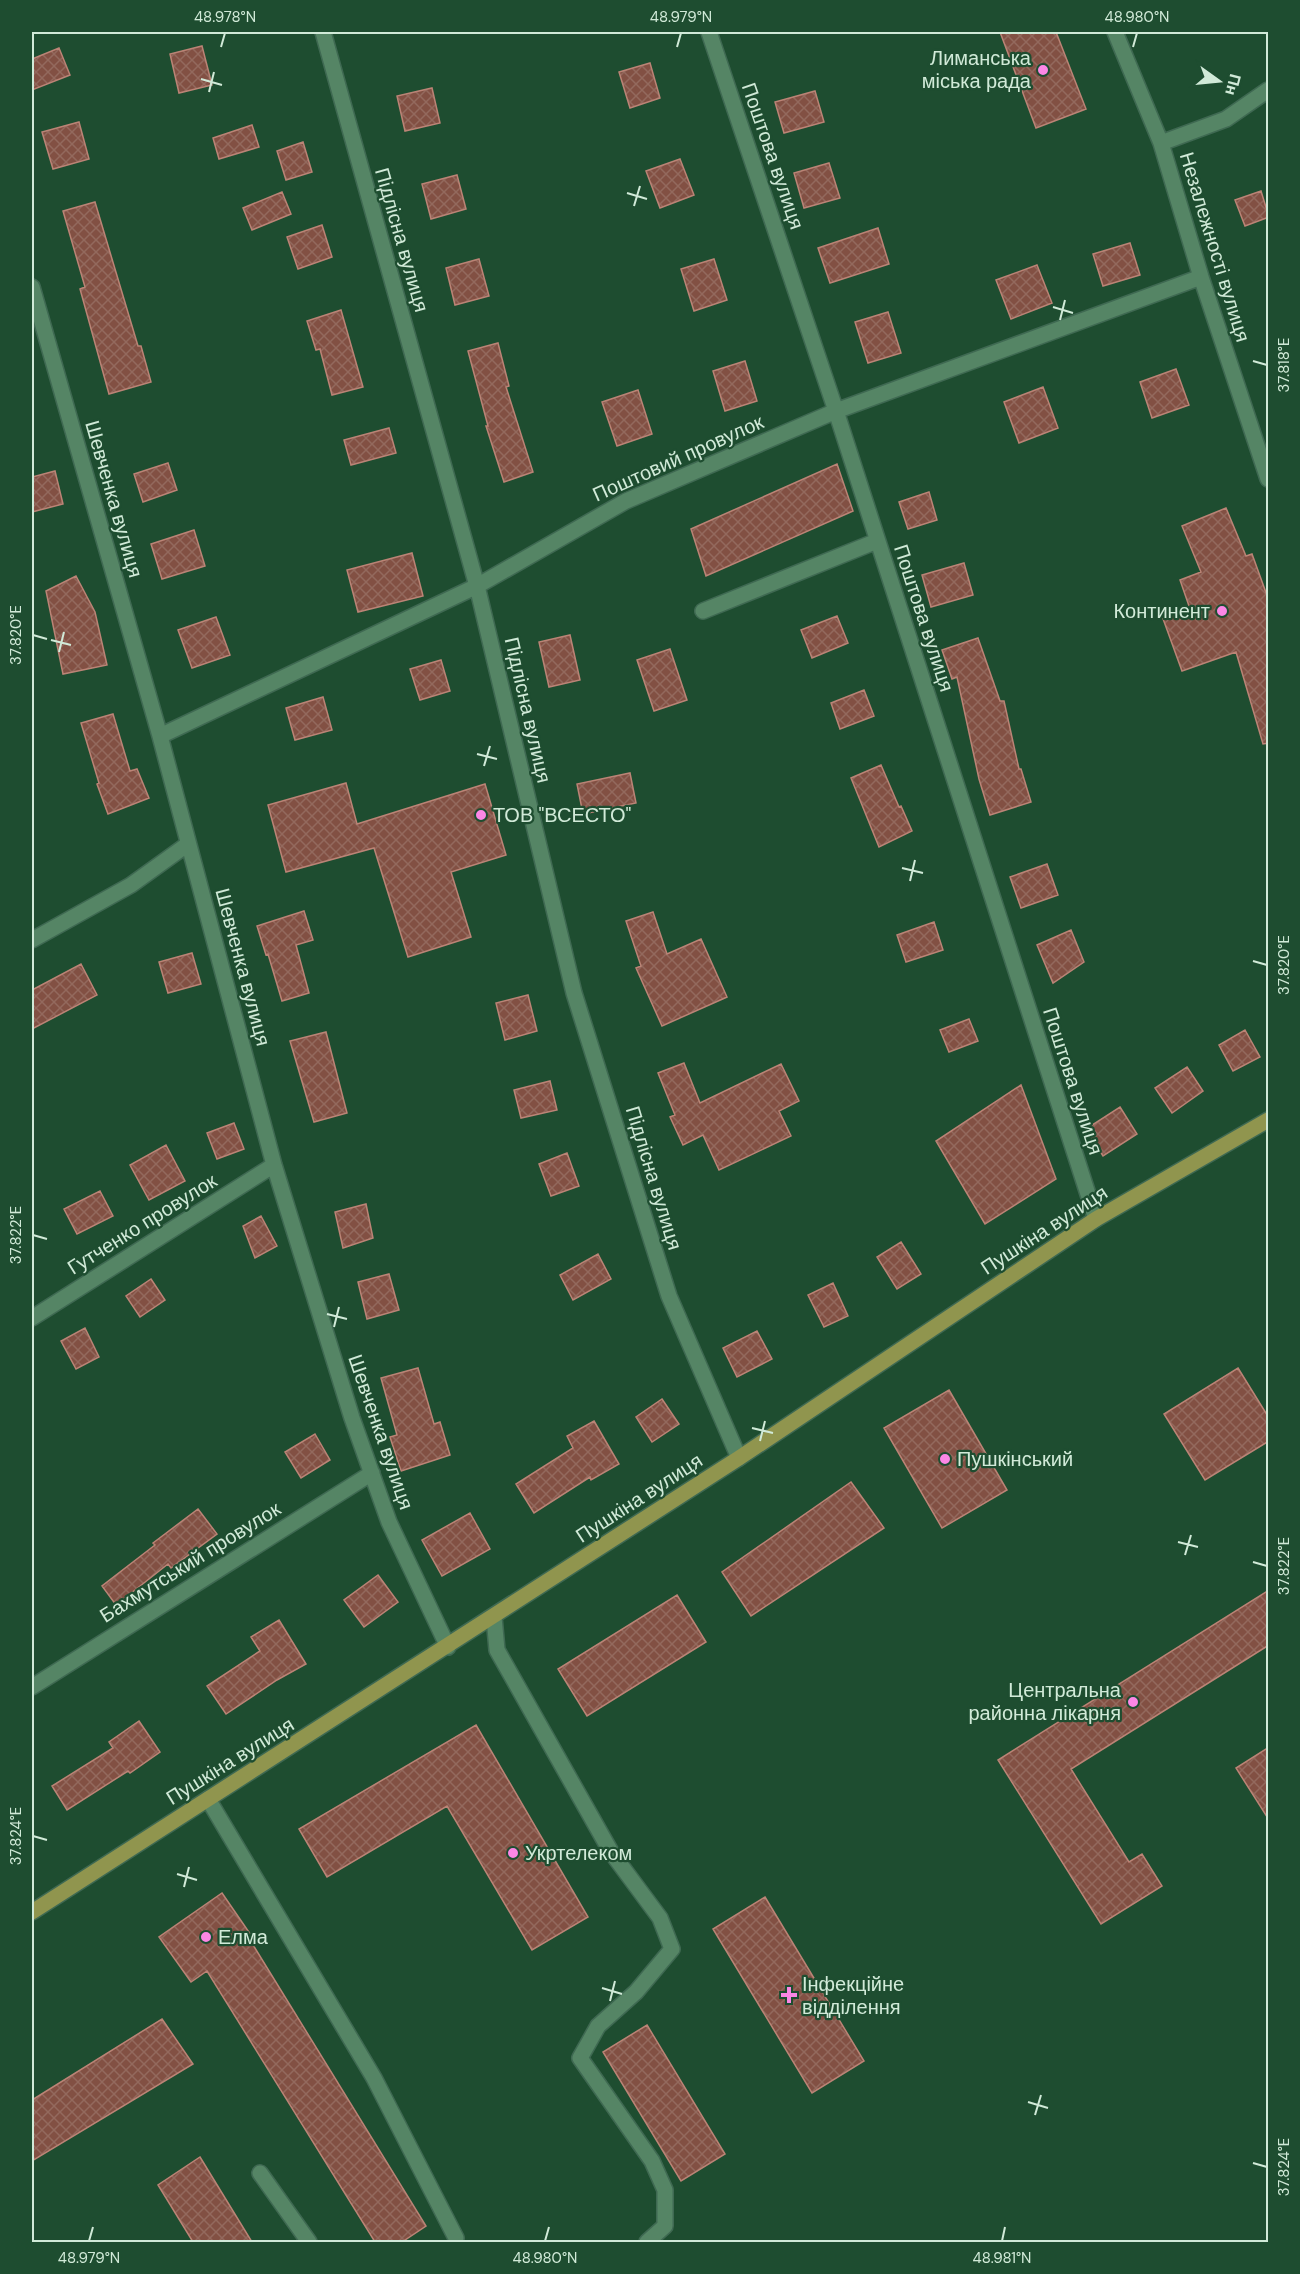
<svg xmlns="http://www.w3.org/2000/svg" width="1300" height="2274" font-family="'DM Sans',sans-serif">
  <defs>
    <pattern id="building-cross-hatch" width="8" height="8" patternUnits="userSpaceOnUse" patternTransform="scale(1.5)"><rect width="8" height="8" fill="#825043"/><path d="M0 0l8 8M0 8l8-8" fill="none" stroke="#93695d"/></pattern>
  </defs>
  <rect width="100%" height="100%" fill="#1e4d30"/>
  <path fill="url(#building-cross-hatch)" stroke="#bb8476" stroke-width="1.5" d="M 1000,32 L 1056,32 L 1086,109 L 1036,128 Z
    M 202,46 L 212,85 L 179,93 L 170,54 Z
    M 59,48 L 70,75 L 32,90 L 32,59 Z
    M 650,63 L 660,98 L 630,108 L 619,72 Z
    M 432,88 L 440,123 L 405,131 L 397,96 Z
    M 815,91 L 824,122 L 784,133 L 775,102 Z
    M 79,122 L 89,159 L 53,169 L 42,132 Z
    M 252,125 L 259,147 L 219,159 L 213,138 Z
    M 303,142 L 312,172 L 286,180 L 277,151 Z
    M 680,159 L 694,195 L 660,208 L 646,171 Z
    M 829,163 L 840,198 L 804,208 L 794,173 Z
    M 457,175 L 466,209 L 431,219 L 422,184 Z
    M 1261,191 L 1269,217 L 1245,226 L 1235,200 Z
    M 282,192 L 291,214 L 252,230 L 243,208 Z
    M 95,202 L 138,346 L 141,346 L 151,382 L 109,394 L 80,289 L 85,287 L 63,211 Z
    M 322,225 L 332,257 L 298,269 L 287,237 Z
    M 878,228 L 889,264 L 830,283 L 818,248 Z
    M 1130,243 L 1140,275 L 1103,286 L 1093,254 Z
    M 479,259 L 489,296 L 455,305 L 446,268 Z
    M 714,259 L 727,300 L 694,311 L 681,269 Z
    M 1037,265 L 1052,303 L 1011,319 L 996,280 Z
    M 341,310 L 363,387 L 332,395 L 320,349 L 316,350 L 307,321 Z
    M 888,312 L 901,353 L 868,363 L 855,322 Z
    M 498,343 L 509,386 L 506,387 L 533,472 L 504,482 L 486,426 L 488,426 L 468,351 Z
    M 745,361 L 757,401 L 725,411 L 713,371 Z
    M 1176,369 L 1189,405 L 1152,418 L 1140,382 Z
    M 1043,387 L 1058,428 L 1019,443 L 1004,402 Z
    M 638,390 L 652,434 L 617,446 L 602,402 Z
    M 389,428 L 396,453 L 351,465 L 344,440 Z
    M 168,463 L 177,490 L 143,502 L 134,474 Z
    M 837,464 L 853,511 L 706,576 L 691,529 Z
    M 55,471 L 63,504 L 32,512 L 32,477 Z
    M 929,492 L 937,520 L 908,529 L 899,502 Z
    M 1226,508 L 1246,556 L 1252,554 L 1269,601 L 1269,743 L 1263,744 L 1236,652 L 1182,671 L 1162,616 L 1189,606 L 1180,580 L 1201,572 L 1182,526 Z
    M 194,530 L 205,566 L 162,579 L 151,544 Z
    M 412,553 L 423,596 L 358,612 L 347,570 Z
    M 964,563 L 973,595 L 931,607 L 922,575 Z
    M 76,576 L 95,612 L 107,665 L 63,674 L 46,591 Z
    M 837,616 L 848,643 L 812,658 L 801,630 Z
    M 216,617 L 230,655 L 192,668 L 178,630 Z
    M 570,635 L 580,680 L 549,687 L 539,642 Z
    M 978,638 L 1000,701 L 1004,701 L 1019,769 L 1021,769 L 1031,802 L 990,815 L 979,779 L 957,677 L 952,679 L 942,650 Z
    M 670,649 L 687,700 L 654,711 L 637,660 Z
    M 441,660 L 450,691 L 420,700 L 410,669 Z
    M 864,690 L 874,716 L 840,729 L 831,703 Z
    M 323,697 L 332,730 L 295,740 L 286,708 Z
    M 113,714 L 130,771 L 137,769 L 149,798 L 108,814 L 97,784 L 99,783 L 81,723 Z
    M 881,765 L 899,807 L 901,806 L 912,831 L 879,847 L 851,778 Z
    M 630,773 L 636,803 L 583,814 L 577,784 Z
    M 346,783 L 357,824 L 485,784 L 506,855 L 451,872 L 471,937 L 408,957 L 374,848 L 286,872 L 268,805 Z
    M 1047,864 L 1058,895 L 1021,908 L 1010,877 Z
    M 304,911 L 313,940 L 296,945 L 309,993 L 282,1001 L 268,954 L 266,955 L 257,926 Z
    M 653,912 L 667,954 L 701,939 L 727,997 L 662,1026 L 636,968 L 641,966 L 626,921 Z
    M 934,922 L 943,950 L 906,962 L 897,935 Z
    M 1071,930 L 1084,962 L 1053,983 L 1037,945 Z
    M 192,953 L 201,984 L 168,993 L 159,962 Z
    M 81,964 L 97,995 L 32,1029 L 32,990 Z
    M 528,995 L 537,1031 L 505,1040 L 496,1003 Z
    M 969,1019 L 978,1041 L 949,1052 L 940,1030 Z
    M 1245,1030 L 1260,1057 L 1233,1071 L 1219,1045 Z
    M 326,1032 L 347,1113 L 314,1122 L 290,1041 Z
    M 684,1063 L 700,1103 L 781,1064 L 799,1101 L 779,1111 L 791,1136 L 719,1170 L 703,1135 L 683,1145 L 670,1117 L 675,1115 L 658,1073 Z
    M 1187,1067 L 1203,1091 L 1172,1113 L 1155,1088 Z
    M 550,1081 L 557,1110 L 521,1118 L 514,1090 Z
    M 1021,1085 L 1056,1179 L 985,1224 L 936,1141 Z
    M 1120,1107 L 1137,1134 L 1103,1156 L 1086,1129 Z
    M 234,1123 L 244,1149 L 217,1159 L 207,1133 Z
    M 166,1145 L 185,1181 L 149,1200 L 130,1165 Z
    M 567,1153 L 579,1186 L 551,1196 L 539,1164 Z
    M 100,1191 L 113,1216 L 77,1234 L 64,1209 Z
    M 366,1204 L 373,1238 L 343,1248 L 335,1212 Z
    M 261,1216 L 277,1246 L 255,1258 L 243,1226 Z
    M 901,1242 L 921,1274 L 897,1289 L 877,1257 Z
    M 598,1254 L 611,1279 L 573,1300 L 560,1275 Z
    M 389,1274 L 399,1310 L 367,1319 L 358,1282 Z
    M 151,1279 L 165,1300 L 140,1317 L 126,1296 Z
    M 833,1283 L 848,1316 L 824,1327 L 808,1295 Z
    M 85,1328 L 99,1357 L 76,1369 L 61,1341 Z
    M 757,1331 L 772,1359 L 737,1377 L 723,1348 Z
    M 418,1368 L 434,1424 L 440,1422 L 450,1455 L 401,1471 L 390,1437 L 397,1435 L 381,1378 Z
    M 1238,1368 L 1269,1418 L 1269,1441 L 1205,1480 L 1164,1414 Z
    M 949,1390 L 1007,1490 L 942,1528 L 884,1428 Z
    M 662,1399 L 679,1424 L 652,1442 L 636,1417 Z
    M 594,1421 L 619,1464 L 591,1480 L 590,1477 L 534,1513 L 516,1484 L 573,1448 L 567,1436 Z
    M 315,1434 L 330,1460 L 301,1478 L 285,1452 Z
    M 851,1482 L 884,1528 L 751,1616 L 722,1572 Z
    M 198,1509 L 217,1534 L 171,1568 L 168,1564 L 116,1605 L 102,1586 L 155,1545 L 153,1543 Z
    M 470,1513 L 490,1549 L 442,1576 L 422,1540 Z
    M 378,1575 L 398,1602 L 364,1627 L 344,1600 Z
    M 1269,1590 L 1269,1645 L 1071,1769 L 1129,1862 L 1142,1854 L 1162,1886 L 1101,1924 L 998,1760 Z
    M 677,1595 L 706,1642 L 587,1716 L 558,1669 Z
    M 279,1620 L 306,1664 L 277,1680 L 226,1714 L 207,1686 L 260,1651 L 251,1637 Z
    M 139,1721 L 160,1752 L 130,1773 L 128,1771 L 67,1810 L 52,1786 L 113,1748 L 109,1742 Z
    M 476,1725 L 588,1917 L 532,1950 L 447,1806 L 327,1877 L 299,1829 Z
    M 1269,1747 L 1269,1820 L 1236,1768 Z
    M 222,1893 L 253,1938 L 250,1940 L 426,2226 L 402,2242 L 375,2242 L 207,1971 L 191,1982 L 159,1937 Z
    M 765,1897 L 864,2061 L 812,2093 L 713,1929 Z
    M 162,2019 L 193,2064 L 32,2161 L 32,2100 Z
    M 647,2025 L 725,2154 L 681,2181 L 603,2052 Z
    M 200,2157 L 252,2242 L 193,2242 L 158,2185 Z"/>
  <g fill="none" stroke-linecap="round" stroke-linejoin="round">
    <defs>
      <path id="minor" d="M 323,32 L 477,586 L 574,993 L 669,1296 L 739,1458
        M 709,32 L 836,411 L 1096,1219
        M 1115,32 L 1161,143 L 1201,277 L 1268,479
        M 1161,143 L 1226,119 L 1268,90
        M 32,287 L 160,736 L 274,1165 L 352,1418 L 389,1522 L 448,1647
        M 703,611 L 877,541
        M 160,736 L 477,586 L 626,501 L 836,411 L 1201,277
        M 32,940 L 131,885 L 188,844
        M 32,1318 L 274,1165
        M 494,1617 L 497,1650 L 611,1852 L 660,1918 L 672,1949 L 636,1992 L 598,2026 L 580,2058 L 652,2161 L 665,2190 L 665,2226 L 647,2242
        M 32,1687 L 372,1473
        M 208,1799 L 374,2078 L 456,2238
        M 260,2173 L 309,2242"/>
      <path id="major" d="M 32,1912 L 739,1458 L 1096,1219 L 1268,1120"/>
    </defs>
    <use href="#minor" stroke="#3f6952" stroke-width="18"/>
    <use href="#major" stroke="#3f6952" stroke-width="18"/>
    <use href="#minor" stroke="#558565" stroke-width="15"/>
    <use href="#major" stroke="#90954e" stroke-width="15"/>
  </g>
  <path fill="none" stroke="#d1ead8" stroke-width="2" d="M 221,47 L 225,33M 677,47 L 681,33M 1133,47 L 1137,33M 201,79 L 222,85M 209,92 L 214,72M 627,193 L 647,199M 634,206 L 640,186M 1053,307 L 1073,313M 1060,320 L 1065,300M 1253,361 L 1267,365M 33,635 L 47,639M 51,640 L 71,645M 59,652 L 64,632M 477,754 L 497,759M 484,766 L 490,746M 902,868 L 923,873M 910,881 L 915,860M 1253,961 L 1267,965M 33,1235 L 47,1239M 327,1314 L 347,1319M 334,1327 L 339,1307M 752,1428 L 773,1433M 760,1441 L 765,1421M 1178,1542 L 1198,1547M 1185,1555 L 1191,1535M 1253,1562 L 1267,1566M 33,1836 L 47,1840M 177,1874 L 197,1880M 184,1887 L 189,1867M 602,1988 L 622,1994M 610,2001 L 615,1981M 1028,2102 L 1048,2108M 1035,2115 L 1041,2095M 1253,2163 L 1267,2167M 89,2241 L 93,2227M 545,2241 L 549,2227M 1002,2241 L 1005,2227"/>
  <g fill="#fb87e5" stroke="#1e4d30" stroke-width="2">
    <circle cx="1043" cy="70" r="6"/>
    <circle cx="1222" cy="611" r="6"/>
    <circle cx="481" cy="815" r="6"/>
    <circle cx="945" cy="1459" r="6"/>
    <circle cx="1133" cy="1702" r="6"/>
    <circle cx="513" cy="1853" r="6"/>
    <circle cx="206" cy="1937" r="6"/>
    <path d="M786 1986h6v6h6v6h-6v6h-6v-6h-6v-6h6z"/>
  </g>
  <g text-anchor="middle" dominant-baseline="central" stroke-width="4.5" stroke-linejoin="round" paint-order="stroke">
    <g font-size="20" fill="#d1ead8" stroke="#1e4d30" text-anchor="start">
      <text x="1031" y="58" text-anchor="end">Лиманська<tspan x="1031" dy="23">міська рада</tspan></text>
      <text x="1210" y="611" text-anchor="end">Континент</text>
      <text x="493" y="815">ТОВ "ВСЕСТО"</text>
      <text x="957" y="1459">Пушкінський</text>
      <text x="1121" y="1690" text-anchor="end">Центральна<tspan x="1121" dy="23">районна лікарня</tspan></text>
      <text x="525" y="1853">Укртелеком</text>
      <text x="218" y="1937">Елма</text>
      <text x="802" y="1984">Інфекційне<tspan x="802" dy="23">відділення</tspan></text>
    </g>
    <g font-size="20" fill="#d1ead8" stroke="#1e4d30">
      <text transform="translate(773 156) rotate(71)">Поштова вулиця</text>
      <text transform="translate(402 240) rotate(74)">Підлісна вулиця</text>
      <text transform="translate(1215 247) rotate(73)">Незалежності вулиця</text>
      <text transform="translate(678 458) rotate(-24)">Поштовий провулок</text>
      <text transform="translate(114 499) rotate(74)">Шевченка вулиця</text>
      <text transform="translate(924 618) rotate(72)">Поштова вулиця</text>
      <text transform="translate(528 710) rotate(77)">Підлісна вулиця</text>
      <text transform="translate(243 967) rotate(75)">Шевченка вулиця</text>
      <text transform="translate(1073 1081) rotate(72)">Поштова вулиця</text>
      <text transform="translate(654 1178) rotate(73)">Підлісна вулиця</text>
      <text transform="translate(142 1224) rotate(-32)">Гутченко провулок</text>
      <text transform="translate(1044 1230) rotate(-33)">Пушкіна вулиця</text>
      <text transform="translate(381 1432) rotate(71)">Шевченка вулиця</text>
      <text transform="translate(639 1498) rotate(-33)">Пушкіна вулиця</text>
      <text transform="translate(190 1562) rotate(-32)">Бахмутський провулок</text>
      <text transform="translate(230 1761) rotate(-32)">Пушкіна вулиця</text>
    </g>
  </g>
  <rect width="1300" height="2274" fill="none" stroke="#1e4d30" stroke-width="66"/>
  <g transform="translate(1219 81) rotate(105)" stroke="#1e4d30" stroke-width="4.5" paint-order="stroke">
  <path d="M0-4.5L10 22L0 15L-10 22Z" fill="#d1ead8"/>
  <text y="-9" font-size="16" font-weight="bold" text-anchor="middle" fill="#d1ead8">Пн</text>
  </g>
  <rect x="33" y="33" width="1234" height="2208" fill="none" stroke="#d1ead8" stroke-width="2"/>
  <g font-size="15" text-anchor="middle" fill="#d1ead8">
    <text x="225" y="22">48.978°N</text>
    <text x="681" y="22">48.979°N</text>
    <text x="1137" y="22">48.980°N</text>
    <text transform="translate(1284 365) rotate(-90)" y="5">37.818°E</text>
    <text transform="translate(16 635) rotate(-90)" y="5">37.820°E</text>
    <text transform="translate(1284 965) rotate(-90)" y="5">37.820°E</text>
    <text transform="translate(16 1235) rotate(-90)" y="5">37.822°E</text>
    <text transform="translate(1284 1566) rotate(-90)" y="5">37.822°E</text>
    <text transform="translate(16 1836) rotate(-90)" y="5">37.824°E</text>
    <text transform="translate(1284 2167) rotate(-90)" y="5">37.824°E</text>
    <text x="89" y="2263">48.979°N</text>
    <text x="545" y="2263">48.980°N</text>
    <text x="1002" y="2263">48.981°N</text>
  </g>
</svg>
